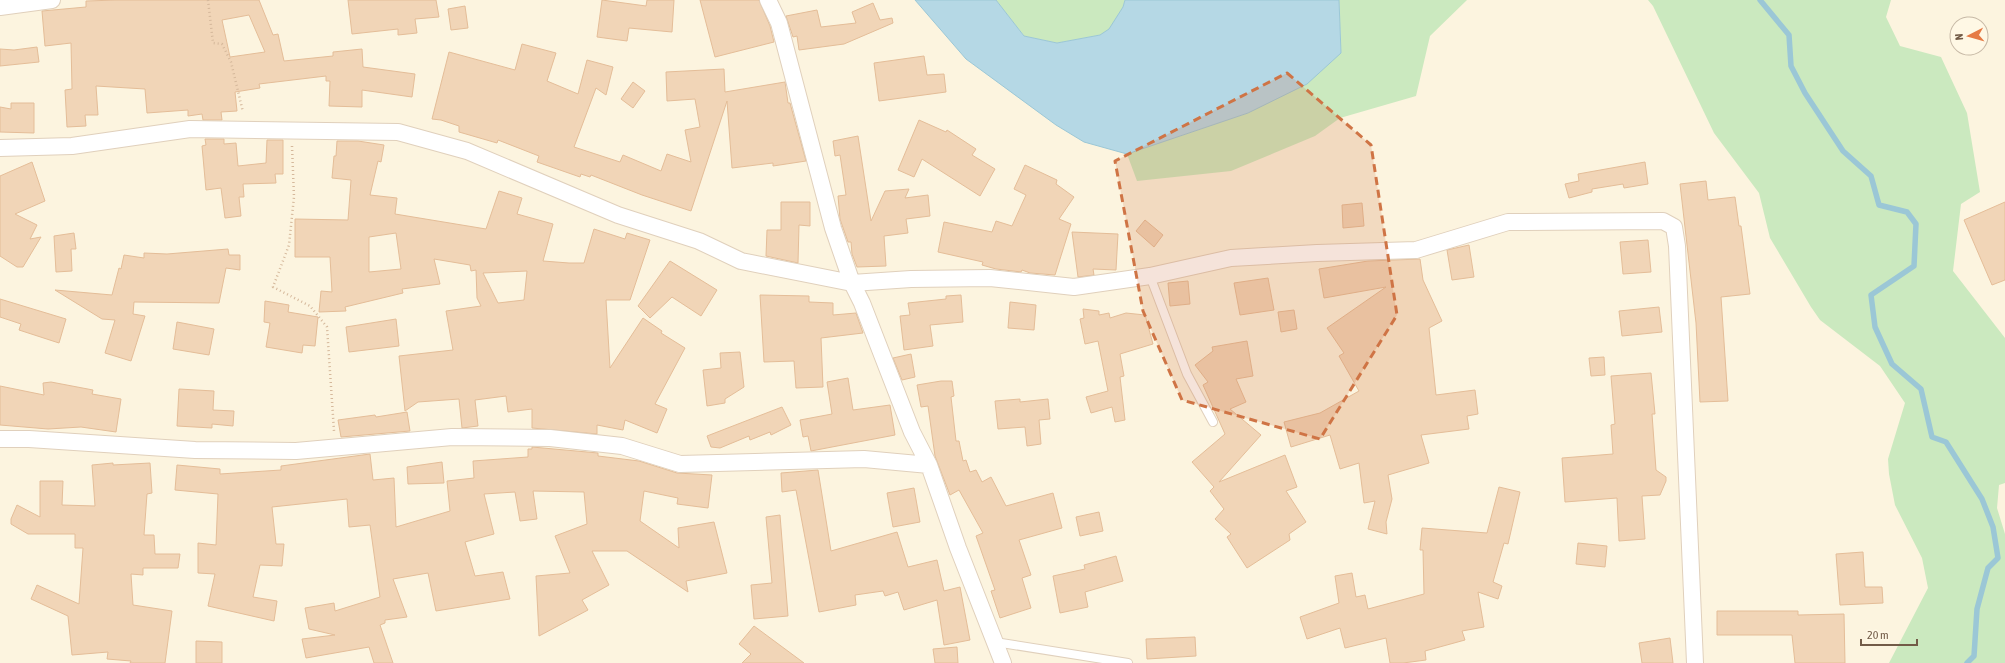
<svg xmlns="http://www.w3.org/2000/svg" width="2005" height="663" font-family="'Asap Condensed',sans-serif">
  <rect width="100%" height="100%" fill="#fcf4df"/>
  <path fill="#cbe9bf" d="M 996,0 L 1125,0 L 1123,7 L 1109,30 L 1100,35 L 1057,43 L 1024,36 Z
    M 1339,0 L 1467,0 L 1430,36 L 1416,96 L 1340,118 L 1315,136 L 1231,171 L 1137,181 L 1127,154 L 1248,113 L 1341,53 Z
    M 1648,0 L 1891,0 L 1886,17 L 1900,46 L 1941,57 L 1967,113 L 1980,192 L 1961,204 L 1953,271 L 2005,338 L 2005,483 L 1999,485 L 1997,508 L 2005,534 L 2005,663 L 1889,663 L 1928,588 L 1922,558 L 1895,505 L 1889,474 L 1888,459 L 1905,403 L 1880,366 L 1820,320 L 1811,307 L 1770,238 L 1759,193 L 1714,133 L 1653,6 Z"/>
  <path fill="#b5d8e5" stroke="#9bc7d6" d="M 915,0 L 996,0 L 1024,36 L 1057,43 L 1100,35 L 1109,29 L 1123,7 L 1125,0 L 1339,0 L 1341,53 L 1307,84 L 1248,113 L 1127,154 L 1084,142 L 1056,125 L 966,59 Z"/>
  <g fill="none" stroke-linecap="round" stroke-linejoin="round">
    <path stroke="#9bc7d6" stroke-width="5.5" d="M 1760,0 L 1789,35 L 1791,66 L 1805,93 L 1843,151 L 1871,176 L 1879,205 L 1907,212 L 1916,224 L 1914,266 L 1871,295 L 1875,327 L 1892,364 L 1921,389 L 1932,437 L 1946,442 L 1982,499 L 1993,527 L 1998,558 L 1988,568 L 1977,609 L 1974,656 L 1967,663"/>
  </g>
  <path fill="#f1d5b7" stroke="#e4bd98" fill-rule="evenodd" d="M 117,0 L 259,0 L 273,35 L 278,34 L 284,61 L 333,56 L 333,52 L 362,49 L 363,67 L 415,74 L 412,97 L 362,90 L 362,107 L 329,106 L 330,81 L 326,81 L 326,76 L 259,84 L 260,88 L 235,92 L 237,111 L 221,112 L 222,120 L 203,120 L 202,114 L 188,116 L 188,110 L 147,113 L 145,89 L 96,86 L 98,115 L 85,115 L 86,126 L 67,127 L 65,90 L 72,89 L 71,43 L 45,46 L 42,11 L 86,7 L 86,1 ZM 249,15 L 265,52 L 230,57 L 222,20 Z
    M 348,0 L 436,0 L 439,17 L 415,19 L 417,33 L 398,35 L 398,29 L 352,34 Z
    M 602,0 L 646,6 L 647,0 L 674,0 L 672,32 L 629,28 L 627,41 L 597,37 Z
    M 700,0 L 759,0 L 770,26 L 774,42 L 715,57 Z
    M 873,3 L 880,20 L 892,18 L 893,23 L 844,44 L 799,50 L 797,36 L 793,37 L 786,16 L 817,10 L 821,27 L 856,23 L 852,12 Z
    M 465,6 L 468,28 L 451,30 L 448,9 Z
    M 522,44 L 556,53 L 547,81 L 578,94 L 587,60 L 613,67 L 606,95 L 596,88 L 574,147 L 620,162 L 623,155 L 661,171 L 667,154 L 691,162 L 685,130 L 700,127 L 695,99 L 667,101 L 666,72 L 724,69 L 725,92 L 785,82 L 788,103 L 790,103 L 806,161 L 773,166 L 773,163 L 732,168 L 727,101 L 691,211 L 642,195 L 591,175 L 590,177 L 581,174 L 580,177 L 537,162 L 539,156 L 498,140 L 497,143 L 459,132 L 459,126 L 441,120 L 432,119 L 449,52 L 515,70 Z
    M 37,47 L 39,62 L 0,66 L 0,49 L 14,50 Z
    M 924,56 L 927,75 L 944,74 L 946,92 L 879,101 L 874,63 Z
    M 633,82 L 645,91 L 633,108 L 621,99 Z
    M 11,103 L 34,103 L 34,133 L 0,132 L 0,107 L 11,109 Z
    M 919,120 L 946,132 L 947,130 L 976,149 L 972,155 L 995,169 L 980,196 L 922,159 L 914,177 L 898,170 Z
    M 858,136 L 871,221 L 885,191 L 909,189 L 905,198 L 928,195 L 930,216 L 906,219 L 908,233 L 884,236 L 886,266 L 857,267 L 852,254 L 851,242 L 848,242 L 840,219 L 838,196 L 846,195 L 840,155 L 835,156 L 833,141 Z
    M 205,139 L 224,139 L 224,144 L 236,143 L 238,166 L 266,163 L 267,140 L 283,140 L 283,174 L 275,174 L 276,183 L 243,184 L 244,197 L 239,197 L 241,216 L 225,218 L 221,188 L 206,190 L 202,146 L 206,145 Z
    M 337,141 L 358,141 L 384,145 L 381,162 L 378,161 L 370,195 L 397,198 L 395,214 L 486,229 L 499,191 L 522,198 L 517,214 L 553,224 L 543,261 L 569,263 L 584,263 L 594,229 L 625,239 L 627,233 L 650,240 L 630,300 L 606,300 L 610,368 L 643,318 L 662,331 L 661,333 L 685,348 L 655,404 L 667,409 L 657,433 L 625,420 L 623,430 L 597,425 L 597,434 L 532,428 L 532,409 L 508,412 L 506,396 L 475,400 L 478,426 L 462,428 L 459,399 L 418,402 L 405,411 L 399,356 L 453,350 L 446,311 L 481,306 L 477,298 L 476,270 L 471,271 L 470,265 L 434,259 L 440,284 L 402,289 L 403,293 L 345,307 L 346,311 L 319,312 L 321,291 L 332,292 L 330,257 L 295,257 L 295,219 L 348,220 L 351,180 L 332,178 L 334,156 L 336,156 ZM 396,233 L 401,269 L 369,272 L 369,237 ZM 527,271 L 524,300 L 498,303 L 483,273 Z
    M 32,162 L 45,201 L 15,214 L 37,225 L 30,239 L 41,237 L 23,267 L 17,267 L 0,256 L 0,176 Z
    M 1645,162 L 1648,184 L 1624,188 L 1623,184 L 1592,189 L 1592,192 L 1569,198 L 1565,184 L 1579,181 L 1578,174 Z
    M 1025,165 L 1057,180 L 1056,184 L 1074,197 L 1059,219 L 1071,224 L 1055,275 L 1030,273 L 1022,270 L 1021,272 L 996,269 L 982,265 L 983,262 L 938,252 L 944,222 L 992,232 L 996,221 L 1012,226 L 1026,195 L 1014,189 Z
    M 1706,181 L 1708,200 L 1735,197 L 1739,226 L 1741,226 L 1750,294 L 1721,297 L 1728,401 L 1700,402 L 1696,323 L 1680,184 Z
    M 781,202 L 810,202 L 810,226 L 799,225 L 798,263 L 766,256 L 767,230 L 781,230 Z
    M 2005,202 L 2005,280 L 1992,285 L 1964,220 Z
    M 1362,203 L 1364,226 L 1343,228 L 1342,205 Z
    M 1145,220 L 1163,235 L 1154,247 L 1136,231 Z
    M 1072,232 L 1118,234 L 1116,270 L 1093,269 L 1094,275 L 1078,277 Z
    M 74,233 L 76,249 L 71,249 L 72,271 L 56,272 L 54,236 Z
    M 1648,240 L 1651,272 L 1623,274 L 1620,242 Z
    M 1469,245 L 1474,277 L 1452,280 L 1447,250 Z
    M 228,249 L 229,255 L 240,255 L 240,270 L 226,268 L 219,303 L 134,302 L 133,314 L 145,316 L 131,361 L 105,353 L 115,320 L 102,319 L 55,290 L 112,295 L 119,268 L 121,269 L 124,255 L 144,258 L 144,253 L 167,254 Z
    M 1420,259 L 1423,280 L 1442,321 L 1429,328 L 1436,395 L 1475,390 L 1478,414 L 1467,416 L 1469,429 L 1421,435 L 1429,463 L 1388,475 L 1392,499 L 1386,522 L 1387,534 L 1368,529 L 1375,501 L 1364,503 L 1359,463 L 1340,469 L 1330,435 L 1291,447 L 1284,422 L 1320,413 L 1359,391 L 1339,356 L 1344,353 L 1327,328 L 1386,287 L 1324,298 L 1319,269 L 1368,261 Z
    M 670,261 L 717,290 L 701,316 L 672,297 L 650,318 L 638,306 Z
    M 1268,278 L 1274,310 L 1240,315 L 1234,283 Z
    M 1188,281 L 1190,304 L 1170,306 L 1168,283 Z
    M 760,295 L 809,296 L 809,302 L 833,303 L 833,315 L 856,313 L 863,333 L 821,338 L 823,387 L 796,388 L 794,361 L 764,362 Z
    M 961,295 L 963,322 L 930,325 L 933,346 L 904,350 L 900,316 L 910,315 L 908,303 L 946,299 L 946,296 Z
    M 0,299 L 66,319 L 59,343 L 19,330 L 21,324 L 0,317 Z
    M 265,301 L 289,305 L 288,312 L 318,317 L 315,346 L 303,345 L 302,353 L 266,347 L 270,323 L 264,322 Z
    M 1010,302 L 1036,305 L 1034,330 L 1008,328 Z
    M 1659,307 L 1662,332 L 1622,336 L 1619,311 Z
    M 1083,309 L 1099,311 L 1099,315 L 1109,313 L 1110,318 L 1126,313 L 1145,315 L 1153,344 L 1120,354 L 1124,376 L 1120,377 L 1125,420 L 1115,422 L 1112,407 L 1091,413 L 1086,397 L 1108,391 L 1098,341 L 1085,344 L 1080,319 L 1084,318 Z
    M 1294,310 L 1297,329 L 1281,332 L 1278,312 Z
    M 396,319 L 399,346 L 349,352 L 346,327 Z
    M 177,322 L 214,329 L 209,355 L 173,349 Z
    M 1247,341 L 1253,376 L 1236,379 L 1246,402 L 1230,409 L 1261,435 L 1219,482 L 1285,455 L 1297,487 L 1286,491 L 1306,522 L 1289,534 L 1290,540 L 1247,568 L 1227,537 L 1231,534 L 1215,519 L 1224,509 L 1210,491 L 1214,487 L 1192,462 L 1225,434 L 1203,385 L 1208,382 L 1195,365 L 1213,351 L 1212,347 Z
    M 740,352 L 744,387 L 725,399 L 725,403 L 707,406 L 703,370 L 721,368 L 720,353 Z
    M 911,354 L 915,377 L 902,380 L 893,358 Z
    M 1604,357 L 1605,375 L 1591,376 L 1589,358 Z
    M 1651,373 L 1655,414 L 1652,414 L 1656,470 L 1666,477 L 1666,481 L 1660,495 L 1642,496 L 1645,539 L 1619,541 L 1617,498 L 1565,502 L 1562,458 L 1613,454 L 1611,425 L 1615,424 L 1611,376 Z
    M 848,378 L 853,410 L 890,405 L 895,435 L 811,451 L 808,436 L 803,437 L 800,420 L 832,414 L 827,382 Z
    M 941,381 L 952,381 L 954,396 L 951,397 L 956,441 L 959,441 L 963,461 L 966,460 L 970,472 L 976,470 L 982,482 L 991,477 L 1006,506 L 1053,493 L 1062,528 L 1019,540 L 1031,575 L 1022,578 L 1031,608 L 1000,618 L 991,591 L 995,590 L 976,536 L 983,533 L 959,490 L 950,495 L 935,456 L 928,406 L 921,407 L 917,385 Z
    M 51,382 L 93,390 L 92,394 L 121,399 L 116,432 L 81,427 L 48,429 L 0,425 L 0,386 L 44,395 L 43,383 Z
    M 179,389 L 214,391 L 213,410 L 234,411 L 233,426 L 212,424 L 212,428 L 177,426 Z
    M 1020,399 L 1020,402 L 1048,399 L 1050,419 L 1039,420 L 1041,444 L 1027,446 L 1025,427 L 998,429 L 995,401 Z
    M 782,407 L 791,425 L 771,435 L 770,432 L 750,440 L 749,436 L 720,448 L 711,447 L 707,436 Z
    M 407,412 L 410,431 L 341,437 L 338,420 L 375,415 L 376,417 Z
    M 532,447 L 598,453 L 598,456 L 639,461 L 677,473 L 712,475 L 708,508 L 677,504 L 678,498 L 644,491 L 640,521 L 679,548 L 678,528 L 714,522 L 727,573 L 686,581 L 688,592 L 627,551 L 592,551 L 609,585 L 582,600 L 588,610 L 539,636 L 536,576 L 570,573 L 555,536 L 587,524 L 584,492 L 533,491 L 537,519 L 520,521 L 515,492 L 484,494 L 494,534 L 465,542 L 475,576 L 503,572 L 510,599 L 436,611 L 428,573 L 393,579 L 407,617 L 385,620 L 385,623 L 380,625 L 393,663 L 374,663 L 369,647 L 306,658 L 302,639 L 335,635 L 309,629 L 305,608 L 334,603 L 335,611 L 380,597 L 370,525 L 349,527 L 347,499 L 272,507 L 276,544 L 284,544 L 282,566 L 260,565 L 253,597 L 277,601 L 274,621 L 208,606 L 215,574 L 198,573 L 198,543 L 216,545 L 218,494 L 175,490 L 177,465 L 220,469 L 220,474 L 281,470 L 281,466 L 370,454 L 373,480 L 394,478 L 396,527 L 450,511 L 447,481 L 474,478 L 473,461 L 528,457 L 528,449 L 532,449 Z
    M 442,462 L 444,483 L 408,484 L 407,467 Z
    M 113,463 L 113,465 L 150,463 L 152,493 L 147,494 L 144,535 L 154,535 L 155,554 L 180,554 L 178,568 L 143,568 L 143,575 L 131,574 L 133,605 L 172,611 L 165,663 L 130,663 L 131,661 L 107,659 L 108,652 L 72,655 L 68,616 L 31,599 L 37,585 L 79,604 L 83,548 L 75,548 L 75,534 L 28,534 L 11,524 L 11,519 L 17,505 L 40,517 L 40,481 L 63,481 L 62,505 L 95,506 L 92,465 Z
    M 818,470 L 831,551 L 897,532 L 908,567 L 937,560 L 944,591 L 960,587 L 970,640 L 944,645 L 937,600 L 904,610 L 898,592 L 885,596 L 883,591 L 855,595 L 856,605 L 819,612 L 796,490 L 782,492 L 781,473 Z
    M 1499,487 L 1520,492 L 1508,544 L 1504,543 L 1493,582 L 1502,586 L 1498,599 L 1478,592 L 1484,627 L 1462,631 L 1465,640 L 1425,651 L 1426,660 L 1403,663 L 1390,663 L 1386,638 L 1345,648 L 1340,628 L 1307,639 L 1300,617 L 1339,603 L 1335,576 L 1352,573 L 1356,597 L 1365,595 L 1368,609 L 1424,594 L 1423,550 L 1420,550 L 1422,528 L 1487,533 Z
    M 914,488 L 920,522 L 893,527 L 887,493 Z
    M 1099,512 L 1103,531 L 1080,536 L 1076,517 Z
    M 780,515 L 788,616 L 754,619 L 751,585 L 772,583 L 766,517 Z
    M 1578,543 L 1607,546 L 1605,567 L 1576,564 Z
    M 1863,552 L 1865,587 L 1882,587 L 1883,603 L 1840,605 L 1836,554 Z
    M 1116,556 L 1123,581 L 1085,592 L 1088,607 L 1060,613 L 1053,576 L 1085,569 L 1084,565 Z
    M 1717,611 L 1798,611 L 1798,615 L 1844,614 L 1845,663 L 1795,663 L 1792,635 L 1717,635 Z
    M 754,626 L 804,663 L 742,663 L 751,654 L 739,644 Z
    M 1195,637 L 1196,656 L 1147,659 L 1146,639 Z
    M 1670,638 L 1673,663 L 1642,663 L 1639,643 Z
    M 196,641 L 222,642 L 222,663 L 196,663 Z
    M 957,647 L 958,663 L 935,663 L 933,649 Z"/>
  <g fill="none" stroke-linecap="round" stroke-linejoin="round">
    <defs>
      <path id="lane" d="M 1150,276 L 1187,374 L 1213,422
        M 995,642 L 1128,663"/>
      <path id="street" d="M 768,0 L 779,23 L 833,228 L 852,283 L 862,303 L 912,432 L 929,465 L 958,548 L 1003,663
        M 0,7 L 52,0
        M 0,148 L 72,146 L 190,129 L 398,132 L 467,151 L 618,215 L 699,241 L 741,261 L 852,283 L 911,279 L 990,278 L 1074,287 L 1150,276 L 1231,258 L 1317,253 L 1416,250 L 1508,222 L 1663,221 L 1674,227 L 1677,246 L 1695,663
        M 0,439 L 29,439 L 195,450 L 296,451 L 452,437 L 550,438 L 622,446 L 680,464 L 864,459 L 929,465"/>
    </defs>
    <use href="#lane" stroke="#e0d0bc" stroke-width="10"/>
    <use href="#street" stroke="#e0d0bc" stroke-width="18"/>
    <path stroke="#d5b89b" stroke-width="2.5" stroke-dasharray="1 3" stroke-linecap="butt" d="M 208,0 L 213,43 L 222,44 L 231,62 L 243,112
      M 292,146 L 294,197 L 289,245 L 273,287 L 310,306 L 327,327 L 334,431"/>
    <use href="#lane" stroke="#fff" stroke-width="8"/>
    <use href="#street" stroke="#fff" stroke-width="16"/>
  </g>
  <path fill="#cf7445" fill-opacity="0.2" stroke="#cf7445" stroke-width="3" stroke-dasharray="8 5" stroke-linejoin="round" d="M 1287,73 L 1371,145 L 1397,315 L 1320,439 L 1182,400 L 1143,311 L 1115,161 Z"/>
  <g transform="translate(1969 36) rotate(264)"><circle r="19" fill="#fff8e5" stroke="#c7b9a6"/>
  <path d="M0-3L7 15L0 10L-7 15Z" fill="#e67a44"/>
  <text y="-6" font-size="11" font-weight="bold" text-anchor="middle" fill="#725b47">N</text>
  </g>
  <path d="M1861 639v6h56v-6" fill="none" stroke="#725b47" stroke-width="2"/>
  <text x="1867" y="639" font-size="12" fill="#725b47" stroke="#fff8e5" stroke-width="3" paint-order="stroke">20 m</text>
</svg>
